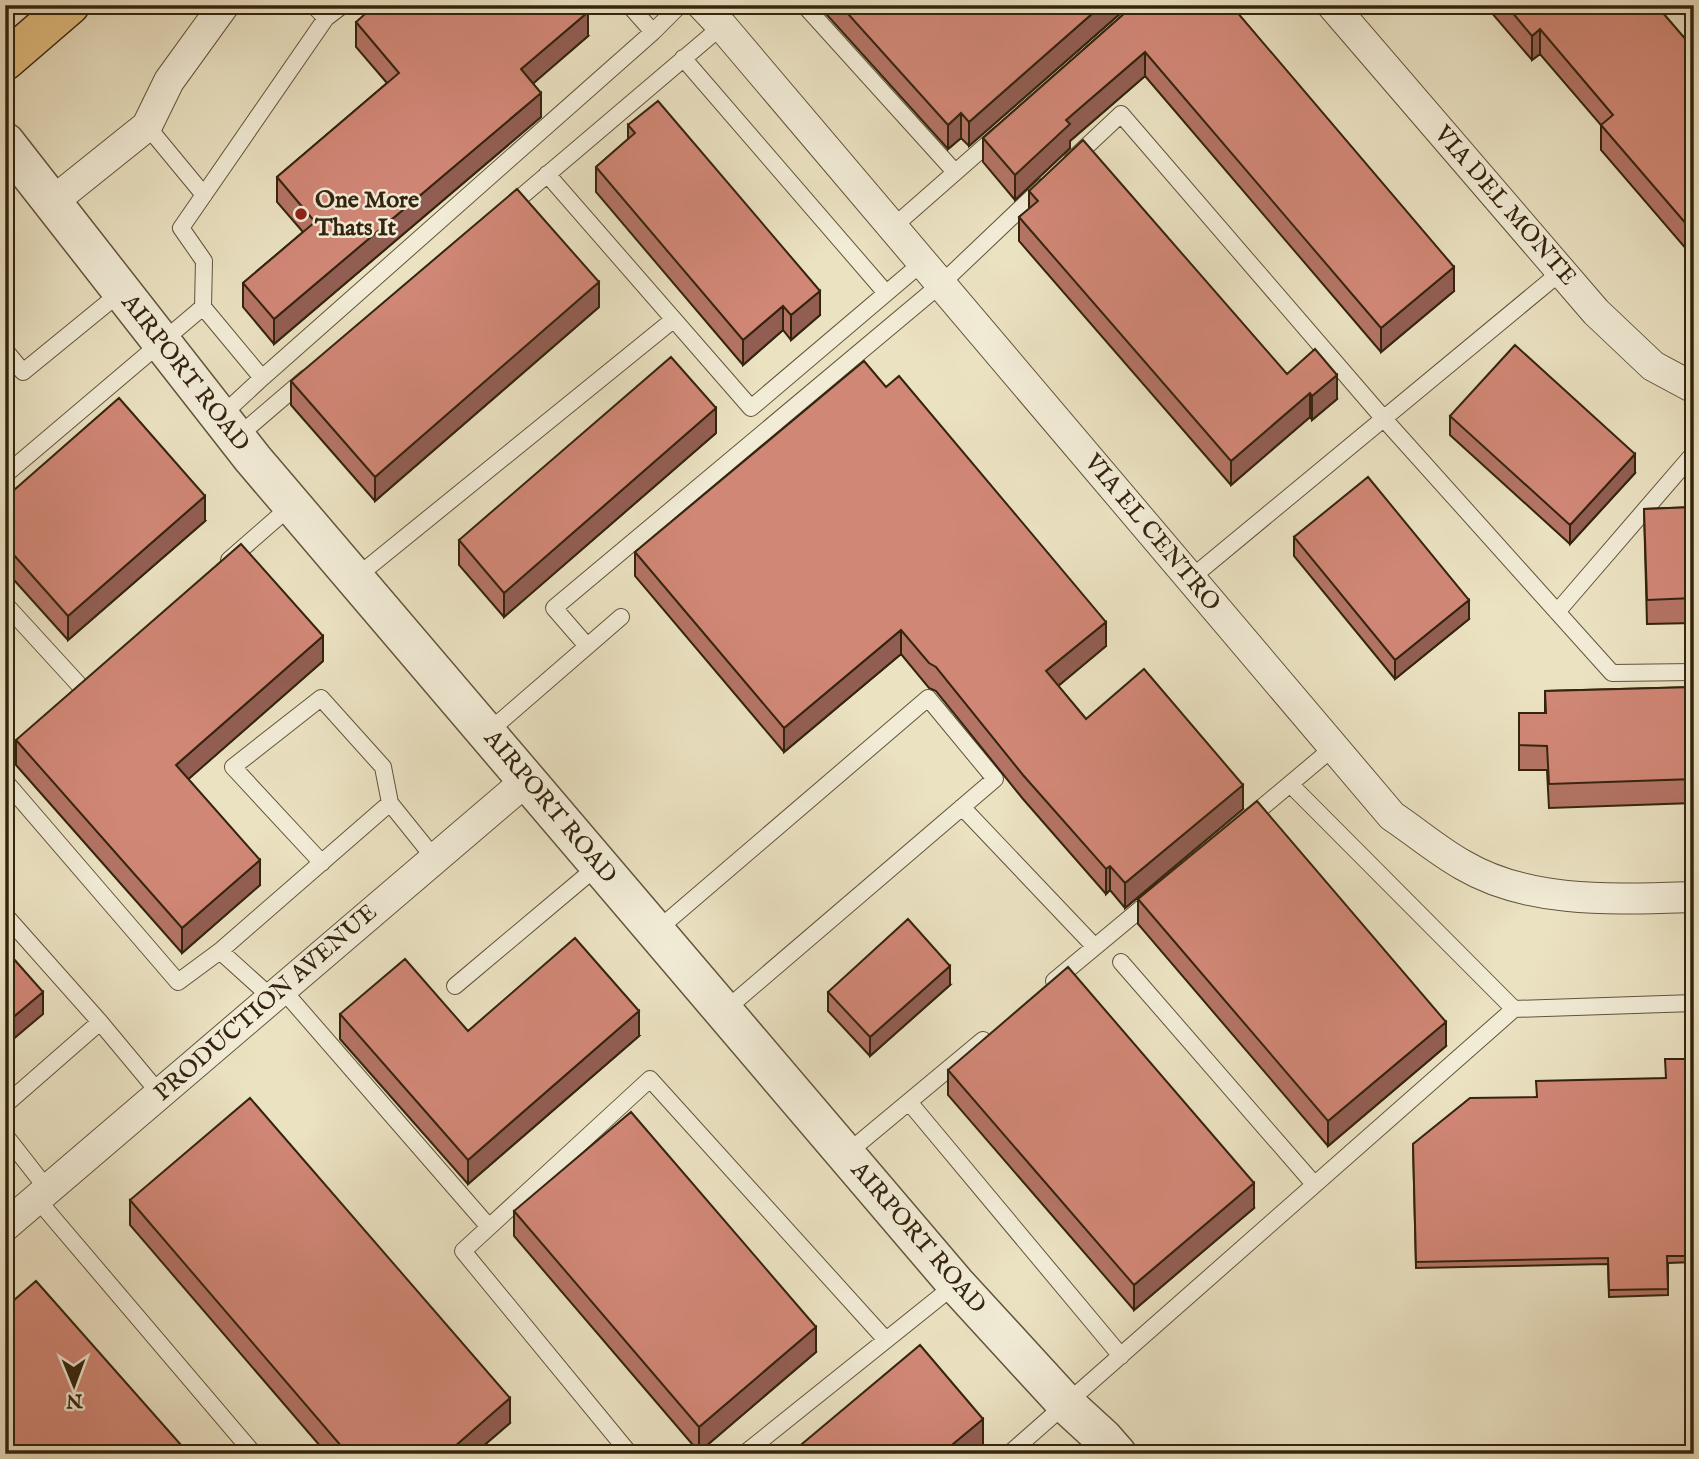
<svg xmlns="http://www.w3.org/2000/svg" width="1699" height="1459" font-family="'IM FELL English',serif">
  <rect width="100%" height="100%" fill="#ebe2c2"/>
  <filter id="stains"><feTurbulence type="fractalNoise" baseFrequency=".00286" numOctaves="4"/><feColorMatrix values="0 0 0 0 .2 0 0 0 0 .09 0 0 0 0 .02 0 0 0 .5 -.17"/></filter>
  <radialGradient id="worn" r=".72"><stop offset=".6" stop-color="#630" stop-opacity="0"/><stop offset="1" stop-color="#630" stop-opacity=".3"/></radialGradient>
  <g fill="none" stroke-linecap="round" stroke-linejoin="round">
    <defs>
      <path id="service" d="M 313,5 L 326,18
        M 343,5 L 326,18 L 181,228 L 204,261 L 203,307 L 262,378 L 653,32 L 629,5
        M 804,5 L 955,172
        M 653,32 L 680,5
        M 683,58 L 886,293
        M 147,126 L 204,195
        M 1072,160 L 1121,114 L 1384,419 L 1612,673 L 1694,672
        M 547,174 L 751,408 L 923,262
        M 508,208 L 722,26
        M 893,227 L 999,134
        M 5,350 L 23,372 L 121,292
        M 220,417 L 262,378
        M 236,438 L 306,378
        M 5,475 L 203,307
        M 229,560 L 292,505
        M 355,578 L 673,320
        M 1191,578 L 1562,271
        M 5,604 L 81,687
        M 1557,612 L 1694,453
        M 587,646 L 554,608 L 941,284 L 1043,187
        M 487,733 L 621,617
        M 5,781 L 178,982 L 220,951 L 272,998
        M 390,803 L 435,859
        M 962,807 L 1095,947
        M 1247,820 L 1334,747
        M 5,915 L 100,1022
        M 656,931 L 928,698 L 995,779 L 724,1011
        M 220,951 L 390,803 L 383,767 L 321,698 L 233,767 L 322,863
        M 1121,962 L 1314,1184
        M 1054,981 L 1155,897
        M 455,986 L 599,865
        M 282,989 L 489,1227
        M 1514,1009 L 1694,1003
        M 909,1102 L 1121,1356
        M 5,1105 L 100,1022 L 160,1094
        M 5,1135 L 48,1190
        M 846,1154 L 983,1040
        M 37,1199 L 254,1454
        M 630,1454 L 463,1251 L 650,1079 L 886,1340
        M 744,1454 L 956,1284
        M 1009,1454 L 1514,1009 L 1290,784"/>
      <path id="minor" d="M 702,5 L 722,26 L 1392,816 C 1416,832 1438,851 1463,865 C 1531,905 1618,899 1694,897
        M 1332,5 L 1596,312 L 1653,366 L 1694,388
        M 51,203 L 147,126 L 169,81 L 224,5
        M 5,1226 L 527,780"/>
      <path id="tertiary" d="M 5,142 L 253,459 L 956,1284 L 1067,1405 L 1103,1438 L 1117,1454"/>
      <path id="primary" d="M 5,61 L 70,5"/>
    </defs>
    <use href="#service" stroke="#62543b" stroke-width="18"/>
    <use href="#minor" stroke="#62543b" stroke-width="32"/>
    <use href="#tertiary" stroke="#62543b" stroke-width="41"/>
    <use href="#primary" stroke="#34240e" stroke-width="41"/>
    <use href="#service" stroke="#f2ecd7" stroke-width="16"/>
    <use href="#minor" stroke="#f2ecd7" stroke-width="30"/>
    <use href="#tertiary" stroke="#f2ecd7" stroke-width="38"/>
    <use href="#primary" stroke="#e6c181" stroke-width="38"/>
  </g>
  <path fill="#b47465" stroke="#34240e" stroke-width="2" d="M 818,5 L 1130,5 L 969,146 L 961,138 L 948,149 Z
    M 1134,5 L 1454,291 L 1381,352 L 1145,76 L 1070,141 L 1070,148 L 1015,200 L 983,162 L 983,138 Z
    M 1485,5 L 1656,5 L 1694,49 L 1694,258 L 1601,150 L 1601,125 L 1540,54 L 1532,60 Z
    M 356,22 L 588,36 L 533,83 L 541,117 L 274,344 L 243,307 L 243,283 L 303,232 L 277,202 L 277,177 L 387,83 L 356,47 Z
    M 628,125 L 820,315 L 791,340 L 783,330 L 743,365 L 596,192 L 596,167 L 628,139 Z
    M 1029,191 L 1287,374 L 1337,399 L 1312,420 L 1310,417 L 1231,485 L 1019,241 L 1019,217 L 1029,209 Z
    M 599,307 L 375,501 L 291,405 L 291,381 Z
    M 886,387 L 1106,646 L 1058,686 L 1086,719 L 1243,809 L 1125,908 L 1110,890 L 1106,894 L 1023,799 L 936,691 L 929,688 L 901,654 L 784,752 L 635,576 L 635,552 Z
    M 1450,416 L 1635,473 L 1570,544 L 1450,435 Z
    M 716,433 L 504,617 L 459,565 L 459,540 Z
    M 5,498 L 205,521 L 68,640 L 5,570 Z
    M 1694,507 L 1694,623 L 1647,624 L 1644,509 Z
    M 1294,537 L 1469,619 L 1395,679 L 1294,556 Z
    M 323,661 L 188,779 L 260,885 L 182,953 L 16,765 L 16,740 Z
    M 1694,687 L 1694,803 L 1549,808 L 1547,770 L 1519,770 L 1519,713 L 1545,713 L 1545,691 Z
    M 1138,899 L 1446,1046 L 1328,1146 L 1138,924 Z
    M 950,985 L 870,1056 L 828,1011 L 828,992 Z
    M 340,1014 L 468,1031 L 639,1036 L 468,1184 L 340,1039 Z
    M 1694,1059 L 1694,1262 L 1668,1263 L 1668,1295 L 1609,1297 L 1608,1264 L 1416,1268 L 1413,1144 L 1536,1097 L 1666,1078 Z
    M 948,1070 L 1254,1208 L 1134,1310 L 948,1095 Z
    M 130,1200 L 510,1423 L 474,1454 L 327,1454 L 130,1225 Z
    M 514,1211 L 816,1352 L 699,1452 L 514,1236 Z"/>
  <path fill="#925e53" stroke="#34240e" stroke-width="2" d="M 1102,5 L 1130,5 L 969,146 L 969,122 Z
    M 588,12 L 588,36 L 521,94 L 521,69 Z
    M 1540,29 L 1540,54 L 1532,60 L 1532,36 Z
    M 1145,52 L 1145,76 L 1070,141 L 1070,148 L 1015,200 L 1015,175 L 1066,120 Z
    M 541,93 L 541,117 L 274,344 L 274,319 Z
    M 961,113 L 961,138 L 948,149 L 948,125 Z
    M 1454,267 L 1454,291 L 1381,352 L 1381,328 Z
    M 599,282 L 599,307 L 375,501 L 375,477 Z
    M 820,291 L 820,315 L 791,340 L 791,315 Z
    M 783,306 L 783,330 L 743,365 L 743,340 Z
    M 1337,375 L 1337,399 L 1312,420 L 1312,396 Z
    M 1310,393 L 1310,417 L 1231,485 L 1231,461 Z
    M 716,408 L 716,433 L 504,617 L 504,593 Z
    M 1635,454 L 1635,473 L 1570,544 L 1570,525 Z
    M 205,496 L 205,521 L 68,640 L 68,616 Z
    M 1469,600 L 1469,619 L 1395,679 L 1395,660 Z
    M 1106,622 L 1106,646 L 1046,696 L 1046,671 Z
    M 901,630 L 901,654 L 784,752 L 784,728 Z
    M 323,636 L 323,661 L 176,790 L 176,765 Z
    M 1243,785 L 1243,809 L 1125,908 L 1125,883 Z
    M 260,860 L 260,885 L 182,953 L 182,928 Z
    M 1110,866 L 1110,890 L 1106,894 L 1106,869 Z
    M 950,966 L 950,985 L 870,1056 L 870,1037 Z
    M 43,992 L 43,1014 L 5,1046 L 5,1024 Z
    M 639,1011 L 639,1036 L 468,1184 L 468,1160 Z
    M 1446,1022 L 1446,1046 L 1328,1146 L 1328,1121 Z
    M 1254,1183 L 1254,1208 L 1134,1310 L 1134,1285 Z
    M 816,1327 L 816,1352 L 699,1452 L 699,1427 Z
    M 510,1398 L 510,1423 L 474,1454 L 446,1454 Z
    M 983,1419 L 983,1444 L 971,1454 L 941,1454 Z"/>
  <path fill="#d18776" stroke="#34240e" stroke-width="2" d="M 375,5 L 583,5 L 588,12 L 521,69 L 541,93 L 274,319 L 243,283 L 315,222 L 277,177 L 399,73 L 356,22 Z
    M 840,5 L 1102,5 L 969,122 L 961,113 L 948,125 Z
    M 1134,5 L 1231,5 L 1454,267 L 1381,328 L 1145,52 L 1066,120 L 1070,124 L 1015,175 L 983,138 Z
    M 1506,5 L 1656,5 L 1694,49 L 1694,233 L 1601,125 L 1613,115 L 1540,29 L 1532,36 Z
    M 658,101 L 820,291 L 791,315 L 783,306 L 743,340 L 596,167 L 635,133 L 628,125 Z
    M 1083,140 L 1287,374 L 1315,349 L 1337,375 L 1312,396 L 1310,393 L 1231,461 L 1019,217 L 1038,201 L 1029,191 Z
    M 517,189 L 599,282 L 375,477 L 291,381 Z
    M 1515,345 L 1635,454 L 1570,525 L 1450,416 Z
    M 671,357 L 716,408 L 504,593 L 459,540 Z
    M 864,361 L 886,387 L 899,376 L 1106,622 L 1046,671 L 1086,719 L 1144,669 L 1243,785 L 1125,883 L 1110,866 L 1106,869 L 1023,775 L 936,667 L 929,663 L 901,630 L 784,728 L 635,552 Z
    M 119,398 L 205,496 L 68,616 L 5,545 L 5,498 Z
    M 1368,477 L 1469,600 L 1395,660 L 1294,537 Z
    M 1694,507 L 1694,598 L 1647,600 L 1644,509 Z
    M 241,544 L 323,636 L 176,765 L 260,860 L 182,928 L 16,740 Z
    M 1694,687 L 1694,779 L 1549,784 L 1547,746 L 1519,745 L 1519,713 L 1546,713 L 1545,691 Z
    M 1257,801 L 1446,1022 L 1328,1121 L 1138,899 Z
    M 908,919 L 950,966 L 870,1037 L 828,992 Z
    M 575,938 L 639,1011 L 468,1160 L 340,1014 L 405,959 L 468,1031 Z
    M 5,949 L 43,992 L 5,1024 Z
    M 1068,967 L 1254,1183 L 1134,1285 L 948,1070 Z
    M 1665,1059 L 1694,1059 L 1694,1256 L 1667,1256 L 1668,1289 L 1609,1290 L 1608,1258 L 1416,1262 L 1413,1144 L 1470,1098 L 1537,1097 L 1536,1081 L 1666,1078 Z
    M 250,1098 L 510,1398 L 446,1454 L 348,1454 L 130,1200 Z
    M 631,1112 L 816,1327 L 699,1427 L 514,1211 Z
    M 36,1281 L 189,1454 L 5,1454 L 5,1308 Z
    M 920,1345 L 983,1419 L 941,1454 L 790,1454 Z"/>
  <circle fill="#8f2418" stroke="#f2ecd7" stroke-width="2.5" cx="301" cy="214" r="7"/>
  <g text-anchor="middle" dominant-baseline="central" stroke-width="5" stroke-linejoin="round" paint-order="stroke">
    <g font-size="24" font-weight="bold" fill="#34240e" stroke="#f2ecd7" text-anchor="start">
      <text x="315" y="200">One More<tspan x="315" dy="28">Thats It</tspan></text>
    </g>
    <g font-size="24" fill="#34240e" stroke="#f2ecd7">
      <text transform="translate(1505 206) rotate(49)">VIA DEL MONTE</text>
      <text transform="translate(185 373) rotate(52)">AIRPORT ROAD</text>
      <text transform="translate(1152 533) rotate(50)">VIA EL CENTRO</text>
      <text transform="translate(550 807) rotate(50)">AIRPORT ROAD</text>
      <text transform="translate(266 1003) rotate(-41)">PRODUCTION AVENUE</text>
      <text transform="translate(918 1238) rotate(49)">AIRPORT ROAD</text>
    </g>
  </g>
  <rect width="1699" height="1459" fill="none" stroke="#ebe2c2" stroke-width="28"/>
  <rect x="7" y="7" width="1685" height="1445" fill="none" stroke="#34240e" stroke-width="3.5"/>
  <rect x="14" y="14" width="1671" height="1431" fill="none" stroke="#34240e" stroke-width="2"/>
  <g transform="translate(74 1385) rotate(179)" stroke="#f2ecd7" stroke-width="5" paint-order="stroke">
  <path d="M0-5L12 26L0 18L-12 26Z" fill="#34240e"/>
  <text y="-10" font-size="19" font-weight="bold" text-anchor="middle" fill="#34240e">N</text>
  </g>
  <rect width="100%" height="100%" filter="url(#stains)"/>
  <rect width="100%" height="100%" fill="url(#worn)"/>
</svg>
